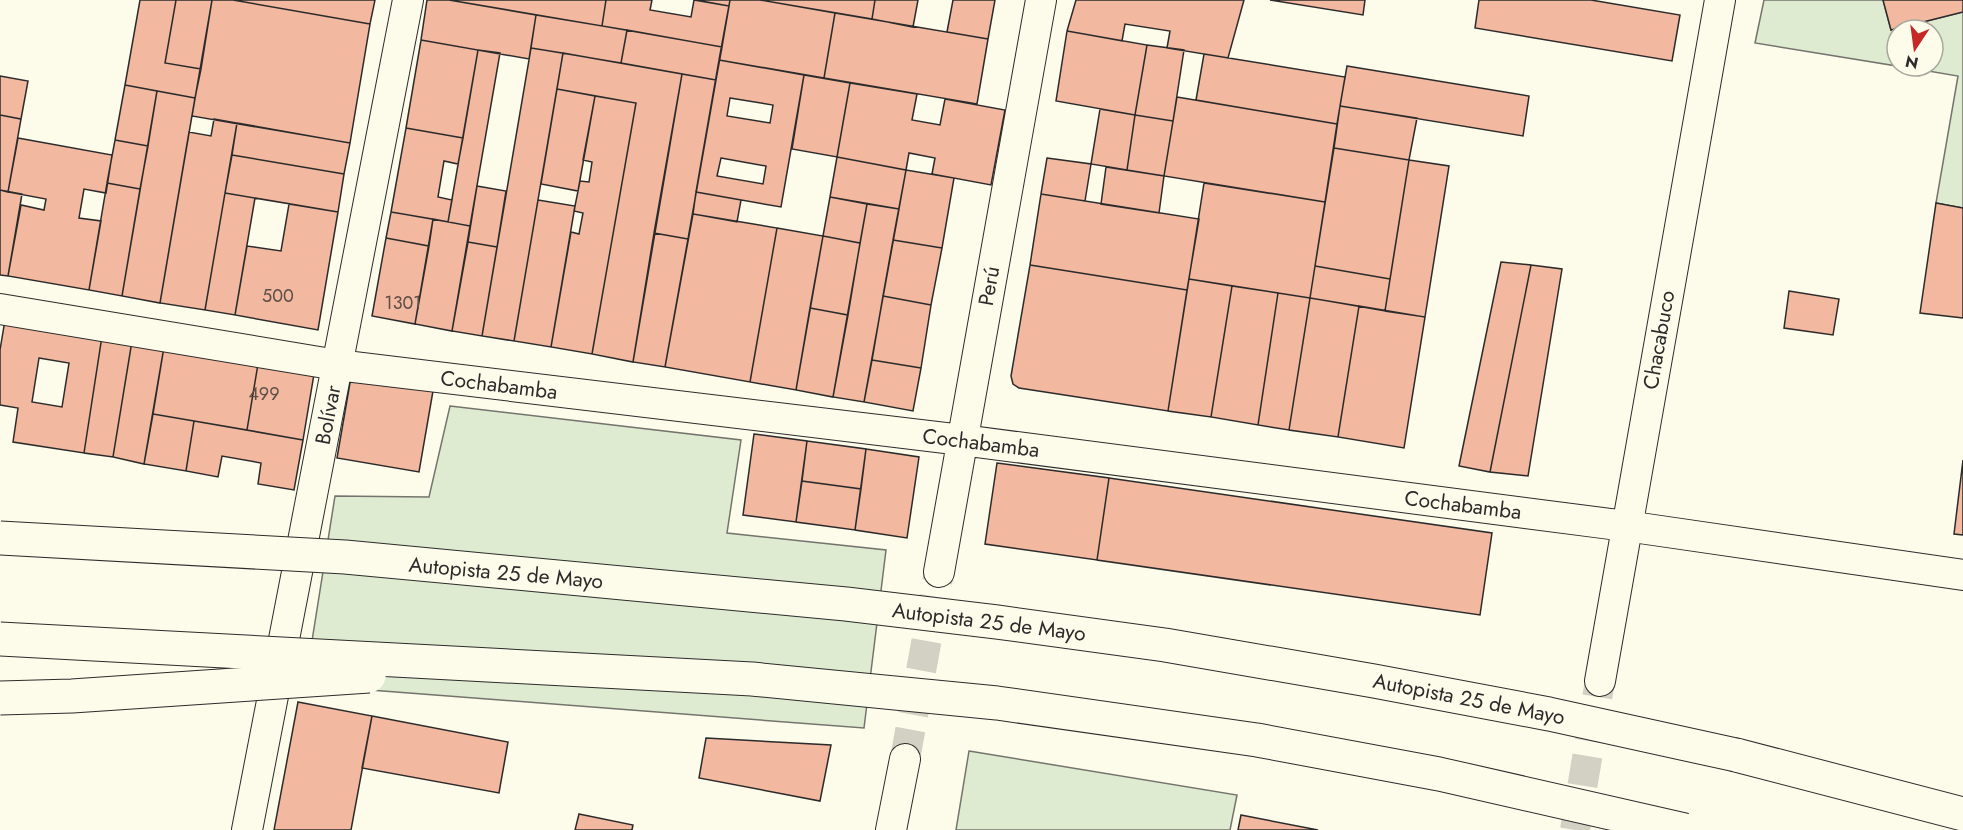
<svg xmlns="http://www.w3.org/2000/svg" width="1963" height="830" font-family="Jost,sans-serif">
  <rect width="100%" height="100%" fill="#fdfbea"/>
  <path fill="#deebd1" stroke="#74746e" stroke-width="1.5" d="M 1764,0 L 1883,0 L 1891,30 L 1963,12 L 1963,208 L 1936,203 L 1958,76 L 1899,66 L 1933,66 L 1933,30 L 1897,30 L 1897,66 L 1755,43 Z
    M 450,406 L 741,440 L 727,533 L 886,550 L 864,728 L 305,685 L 335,496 L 429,497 Z
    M 969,751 L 1237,795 L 1230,830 L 956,830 Z"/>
  <path fill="#f2b8a0" stroke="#2b2b2b" stroke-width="1.5" fill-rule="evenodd" d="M 140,0 L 176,0 L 165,63 L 201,69 L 195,98 L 125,85 Z
    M 176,0 L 212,0 L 201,69 L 165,63 Z
    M 212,0 L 233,0 L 370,24 L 350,143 L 192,116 Z
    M 233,0 L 375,0 L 370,24 Z
    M 427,0 L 449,0 L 536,15 L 529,59 L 421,40 Z
    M 449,0 L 606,0 L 602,26 Z
    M 606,0 L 652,0 L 650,10 L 691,17 L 694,0 L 729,6 L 722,47 L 602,26 Z
    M 696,0 L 730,0 L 729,6 Z
    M 730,0 L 760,0 L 835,13 L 824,78 L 719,60 Z
    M 760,0 L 875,0 L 872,19 Z
    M 875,0 L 918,0 L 913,27 L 872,19 Z
    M 953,0 L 995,0 L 988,39 L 947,32 Z
    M 1076,0 L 1244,0 L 1228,58 L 1167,48 L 1170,31 L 1125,24 L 1122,41 L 1067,31 Z
    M 1270,0 L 1365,0 L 1363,15 Z
    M 1479,0 L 1591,0 L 1680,15 L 1672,61 L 1475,28 Z
    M 1883,0 L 1963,0 L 1963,12 L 1891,30 Z
    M 835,13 L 988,39 L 977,104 L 824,78 Z
    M 536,15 L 627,30 L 621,63 L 531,48 Z
    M 627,30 L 722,47 L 716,80 L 621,63 Z
    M 1067,31 L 1147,45 L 1135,115 L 1056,101 Z
    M 421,40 L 478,50 L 463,138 L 406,128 Z
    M 1147,45 L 1184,50 L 1173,121 L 1135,115 Z
    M 531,48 L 563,53 L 514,341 L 482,336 Z
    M 478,50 L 500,53 L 470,226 L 448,222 Z
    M 563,53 L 682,74 L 633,362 L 592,354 L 636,103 L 557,89 Z
    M 1204,54 L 1345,77 L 1337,124 L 1196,100 Z
    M 719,60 L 804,75 L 781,207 L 696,192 ZM 730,98 L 773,105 L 770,123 L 727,116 ZM 721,158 L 766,166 L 763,184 L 717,176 Z
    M 1347,66 L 1529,96 L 1523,136 L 1340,106 Z
    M 682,74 L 716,80 L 688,239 L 654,233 Z
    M 804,75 L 850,83 L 837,157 L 792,149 Z
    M 0,76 L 28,81 L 21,119 L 0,115 Z
    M 850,83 L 917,94 L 912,120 L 940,125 L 945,99 L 1005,110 L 991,185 L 932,174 L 935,158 L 909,153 L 906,170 L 837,157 Z
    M 125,85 L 157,91 L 148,146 L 115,140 Z
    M 557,89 L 595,96 L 578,191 L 541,184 Z
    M 157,91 L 195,98 L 160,303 L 122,296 Z
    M 595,96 L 636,103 L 592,354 L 551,347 L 571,232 L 579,234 L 583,213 L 574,211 L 580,181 L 589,182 L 592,162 L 583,160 Z
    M 1177,97 L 1337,124 L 1325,202 L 1164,176 Z
    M 1340,106 L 1417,118 L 1409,160 L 1334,148 Z
    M 1100,109 L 1135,115 L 1127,170 L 1091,164 Z
    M 0,115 L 21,119 L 8,192 L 0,190 Z
    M 1135,115 L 1173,121 L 1164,176 L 1127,170 Z
    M 214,119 L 237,123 L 205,310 L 160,303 L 189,132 L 211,136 Z
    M 237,123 L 350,143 L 344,174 L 232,155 Z
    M 406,128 L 463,138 L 458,164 L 444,161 L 438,197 L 452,200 L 448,222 L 391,212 Z
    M 18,138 L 112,155 L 106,193 L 84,189 L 79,218 L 101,221 L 89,290 L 8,276 L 21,205 L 44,210 L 46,199 L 8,192 Z
    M 115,140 L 148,146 L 140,189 L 107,183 Z
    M 1334,148 L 1409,160 L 1390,279 L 1315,266 Z
    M 232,155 L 344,174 L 338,212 L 225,193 Z
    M 837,157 L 906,170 L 899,209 L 830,197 Z
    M 1047,158 L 1091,164 L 1085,201 L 1041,194 Z
    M 1409,160 L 1449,166 L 1425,317 L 1385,311 Z
    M 1106,167 L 1164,176 L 1159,213 L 1101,204 Z
    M 906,170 L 954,178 L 942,248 L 893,240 Z
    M 107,183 L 140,189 L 122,296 L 89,290 Z
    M 1204,183 L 1325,202 L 1310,298 L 1189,279 Z
    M 477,186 L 506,191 L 497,247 L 468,242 Z
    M 0,190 L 22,194 L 8,276 L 0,275 Z
    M 696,192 L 741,200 L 737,222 L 693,214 Z
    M 225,193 L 255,198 L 235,315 L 205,310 Z
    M 1041,194 L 1199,219 L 1187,290 L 1030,265 Z
    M 830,197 L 867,204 L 860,243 L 823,236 Z
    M 538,200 L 575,206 L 551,347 L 514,341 Z
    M 1936,203 L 1963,208 L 1963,318 L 1920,313 Z
    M 289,204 L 338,212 L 318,330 L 235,315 L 247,246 L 281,251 Z
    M 867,204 L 899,209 L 864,402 L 833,397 Z
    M 391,212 L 433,219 L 429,246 L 386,238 Z
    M 693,214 L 777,228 L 750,382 L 665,367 Z
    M 433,219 L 470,226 L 452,331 L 415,324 Z
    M 777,228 L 823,236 L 796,390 L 750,382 Z
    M 654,233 L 688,239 L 665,367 L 633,362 Z
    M 823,236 L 860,243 L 848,315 L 810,308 Z
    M 386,238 L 429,246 L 415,324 L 372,316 Z
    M 893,240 L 942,248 L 931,305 L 883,296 Z
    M 468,242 L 497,247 L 482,336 L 452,331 Z
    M 1501,262 L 1531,265 L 1490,472 L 1459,466 Z
    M 1030,265 L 1187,290 L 1168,411 L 1019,388 L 1013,384 L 1011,376 Z
    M 1531,265 L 1562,269 L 1528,476 L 1490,472 Z
    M 1315,266 L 1390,279 L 1385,311 L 1310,298 Z
    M 1189,279 L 1232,286 L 1211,417 L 1168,411 Z
    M 1232,286 L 1278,293 L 1258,425 L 1211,417 Z
    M 1789,291 L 1839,299 L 1833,335 L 1784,328 Z
    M 1278,293 L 1310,298 L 1289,430 L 1258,425 Z
    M 883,296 L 931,305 L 921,368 L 872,360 Z
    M 1310,298 L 1359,306 L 1338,437 L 1289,430 Z
    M 1359,306 L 1425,317 L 1404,448 L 1338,437 Z
    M 810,308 L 848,315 L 833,397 L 796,390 Z
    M 5,320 L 102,336 L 84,453 L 13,442 L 18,408 L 0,405 L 0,350 ZM 39,358 L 69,363 L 62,407 L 32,402 Z
    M 102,336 L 132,341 L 113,457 L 84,453 Z
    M 132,341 L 164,347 L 144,464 L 113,457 Z
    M 164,347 L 258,364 L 247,430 L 153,414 Z
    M 872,360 L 921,368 L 913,411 L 864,402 Z
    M 258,364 L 314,374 L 303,440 L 247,430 Z
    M 351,377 L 433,391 L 419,472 L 337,458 Z
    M 153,414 L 194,421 L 186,471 L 144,464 Z
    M 194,421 L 303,440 L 294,490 L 258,484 L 261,463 L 222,456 L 218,477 L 186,471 Z
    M 754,434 L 807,441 L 796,522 L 743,515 Z
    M 807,441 L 866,449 L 861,489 L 802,481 Z
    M 866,449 L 919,457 L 907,538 L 855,530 Z
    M 1963,460 L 1963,535 L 1954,534 Z
    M 997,463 L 1109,478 L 1097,560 L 985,544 Z
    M 1109,478 L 1492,533 L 1480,615 L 1097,560 Z
    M 802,481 L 861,489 L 855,530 L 796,522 Z
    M 298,702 L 372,716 L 351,830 L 274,830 Z
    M 372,716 L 508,742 L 499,793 L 362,768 Z
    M 706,738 L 831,745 L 820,801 L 699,778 Z
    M 579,814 L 633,825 L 632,830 L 575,830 Z
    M 1241,815 L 1318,830 L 1238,830 Z"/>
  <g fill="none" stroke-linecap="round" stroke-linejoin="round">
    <path stroke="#d3d1c4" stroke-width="30" stroke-dasharray="30 15" stroke-linecap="butt" d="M 905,759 L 939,572
      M 1575,830 L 1600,681"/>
    <defs>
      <path id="street" d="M 0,309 L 337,365 L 962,440 L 1626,526 L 1963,575
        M 939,572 L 1041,0
        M 1600,681 L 1720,0
        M 247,830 L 408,0
        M 891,830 L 905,759"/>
      <path id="highway" d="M 1736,755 L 1963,814"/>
    </defs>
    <use href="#street" stroke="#2b2b2b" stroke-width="32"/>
    <use href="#highway" stroke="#2b2b2b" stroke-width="35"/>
    <use href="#street" stroke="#fdfbea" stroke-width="30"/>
    <use href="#highway" stroke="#fdfbea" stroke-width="33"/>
    <defs>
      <path id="highway-bridge" d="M 0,538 L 345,557 L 846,604 L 997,622 L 1165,645 L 1374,681 L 1549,714 L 1736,755
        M 0,639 L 752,679 L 997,703 L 1257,740 L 1439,774 L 1685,830
        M 0,698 L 72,696 L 369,676"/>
    </defs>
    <use href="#highway-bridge" stroke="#2b2b2b" stroke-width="35" stroke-linecap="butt"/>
    <use href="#highway-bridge" stroke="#fdfbea" stroke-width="33"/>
  </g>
  <g text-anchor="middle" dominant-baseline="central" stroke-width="4.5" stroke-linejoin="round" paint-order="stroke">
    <g font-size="18" fill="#5d4e48">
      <text x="278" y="296">500</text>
      <text x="403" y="303">1301</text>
      <text x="264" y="394">499</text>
    </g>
    <g font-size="21" fill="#2b2b2b" stroke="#fdfbea">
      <text transform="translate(989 286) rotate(-80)">Perú</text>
      <text transform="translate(1659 340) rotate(-80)">Chacabuco</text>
      <text transform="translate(499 385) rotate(7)">Cochabamba</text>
      <text transform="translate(328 415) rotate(-79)">Bolívar</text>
      <text transform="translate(981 443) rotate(7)">Cochabamba</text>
      <text transform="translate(1463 505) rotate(7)">Cochabamba</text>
      <text transform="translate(506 573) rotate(5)">Autopista 25 de Mayo</text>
      <text transform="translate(989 622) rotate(7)">Autopista 25 de Mayo</text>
      <text transform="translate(1469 699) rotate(11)">Autopista 25 de Mayo</text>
    </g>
  </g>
  <g transform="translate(1915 48) rotate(193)"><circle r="28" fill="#fdfbea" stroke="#a9a89e" stroke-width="1.5"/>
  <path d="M0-4.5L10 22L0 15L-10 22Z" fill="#c62828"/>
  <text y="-9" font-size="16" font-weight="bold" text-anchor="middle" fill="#2b2b2b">N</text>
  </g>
</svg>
